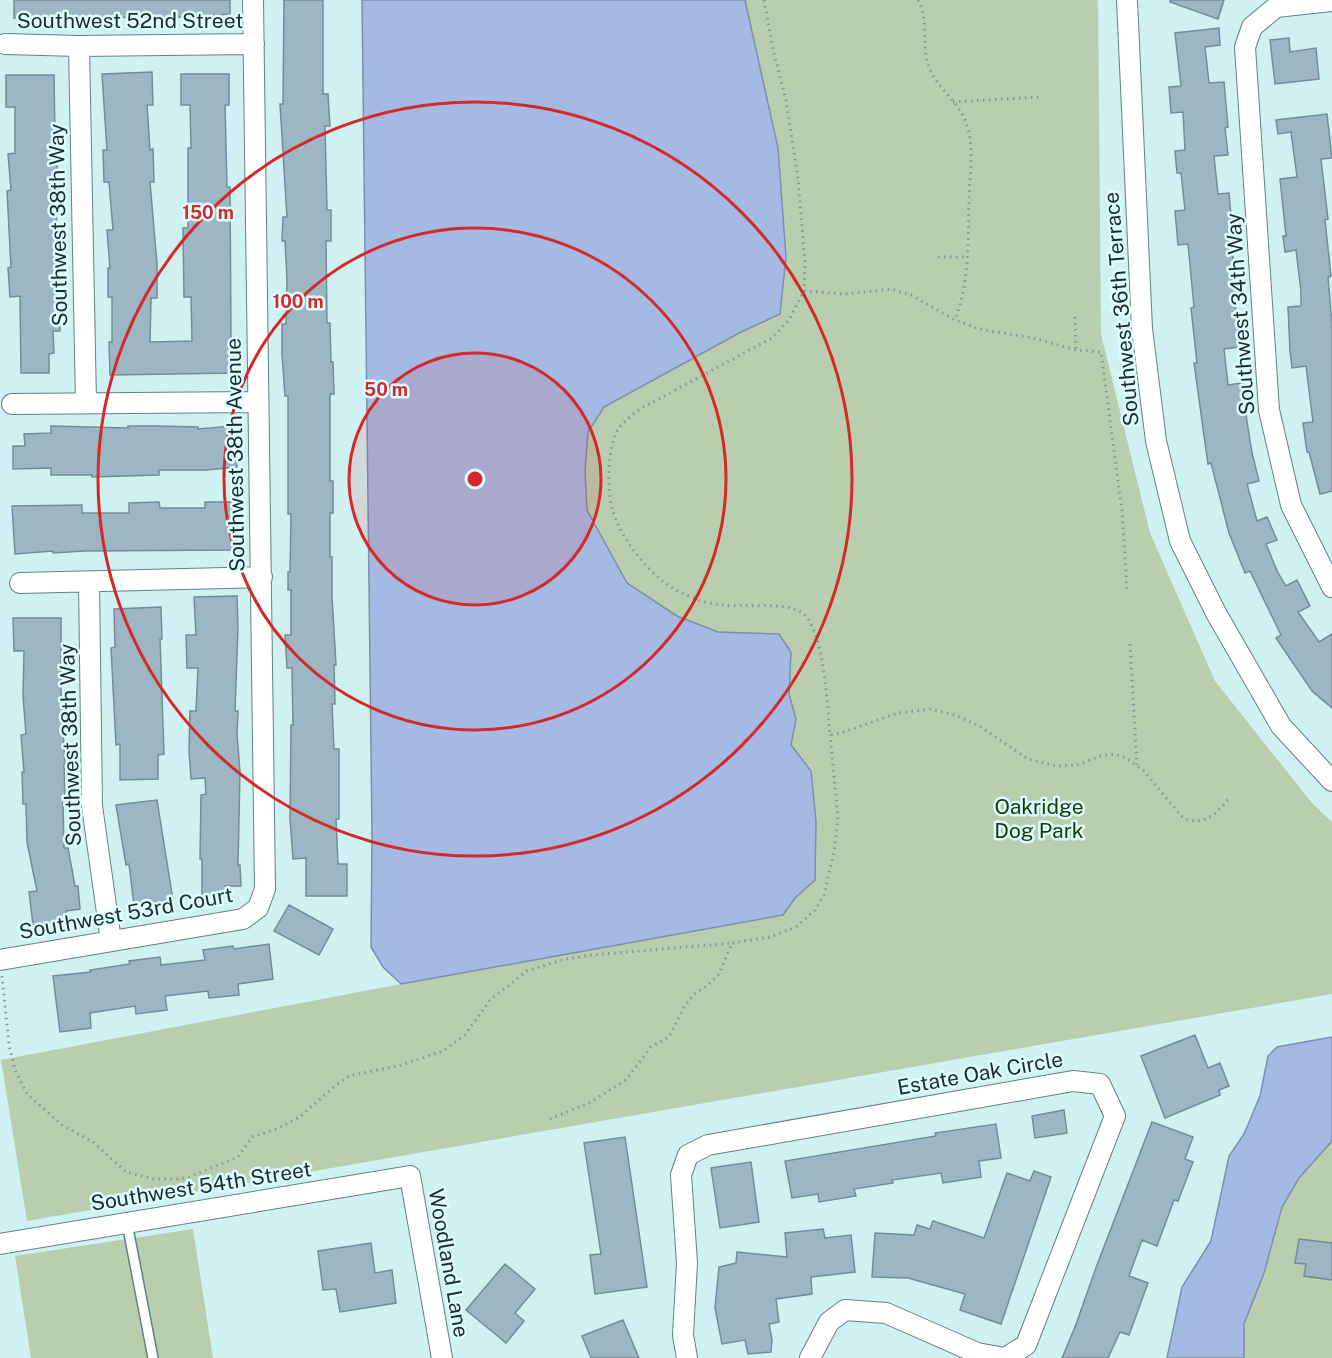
<svg xmlns="http://www.w3.org/2000/svg" width="1332" height="1358" font-family="'Public Sans',sans-serif">
  <rect width="100%" height="100%" fill="#d0f1f2"/>
  <path fill="#b9ceae" d="M 745,0 L 1098,0 L 1101,334 L 1150,533 L 1215,681 L 1312,803 L 1332,822 L 1332,994 L 27,1221 L 1,1060 L 401,984 L 783,915 L 795,898 L 815,880 L 816,821 L 811,771 L 791,745 L 796,719 L 789,694 L 791,652 L 779,634 L 718,632 L 677,616 L 627,583 L 587,510 L 585,471 L 588,432 L 604,407 L 741,332 L 780,314 L 778,148 Z
    M 1332,1141 L 1332,1358 L 1244,1358 L 1244,1324 L 1264,1273 L 1282,1207 L 1299,1178 Z
    M 193,1229 L 213,1358 L 31,1358 L 15,1256 Z"/>
  <path fill="#a4bae3" stroke="#7c8fac" stroke-width="1.5" d="M 362,0 L 745,0 L 778,148 L 786,257 L 780,314 L 741,332 L 604,407 L 588,432 L 585,471 L 587,510 L 627,583 L 677,616 L 718,632 L 779,634 L 791,652 L 789,694 L 796,719 L 791,745 L 811,771 L 816,821 L 815,880 L 795,898 L 783,915 L 401,984 L 383,967 L 371,947 L 372,834 Z
    M 1332,1037 L 1332,1141 L 1299,1178 L 1282,1207 L 1264,1273 L 1244,1324 L 1244,1358 L 1167,1358 L 1182,1287 L 1211,1241 L 1229,1156 L 1244,1134 L 1260,1096 L 1268,1056 L 1277,1047 Z"/>
  <path fill="#9cb6c3" stroke="#738c98" stroke-width="1.5" d="M 14,0 L 230,0 L 230,14 L 190,17 L 14,18 Z
    M 284,0 L 323,0 L 323,94 L 328,94 L 330,126 L 325,126 L 327,210 L 331,210 L 331,241 L 326,241 L 327,323 L 330,323 L 331,362 L 333,362 L 334,394 L 330,394 L 330,481 L 333,481 L 333,513 L 330,513 L 330,557 L 332,557 L 332,596 L 336,665 L 334,665 L 335,704 L 332,704 L 334,749 L 339,749 L 339,819 L 336,819 L 338,864 L 347,864 L 347,896 L 306,896 L 306,858 L 293,859 L 290,819 L 291,725 L 293,725 L 292,668 L 287,668 L 285,635 L 291,635 L 291,590 L 288,590 L 288,572 L 290,572 L 291,514 L 288,514 L 288,396 L 285,396 L 282,354 L 282,324 L 286,324 L 287,280 L 285,241 L 282,241 L 283,217 L 287,217 L 280,104 L 283,104 Z
    M 1170,0 L 1224,0 L 1218,19 L 1170,2 Z
    M 1219,28 L 1220,45 L 1205,47 L 1209,83 L 1224,82 L 1228,127 L 1225,128 L 1228,155 L 1214,156 L 1218,194 L 1229,193 L 1233,240 L 1231,240 L 1237,293 L 1234,294 L 1240,347 L 1224,349 L 1228,385 L 1241,383 L 1252,453 L 1259,481 L 1247,484 L 1257,521 L 1267,517 L 1277,540 L 1266,544 L 1278,573 L 1286,586 L 1297,580 L 1310,606 L 1298,612 L 1319,642 L 1332,634 L 1332,708 L 1312,691 L 1276,638 L 1281,635 L 1250,571 L 1245,573 L 1229,533 L 1211,463 L 1208,464 L 1194,363 L 1197,363 L 1191,308 L 1194,307 L 1188,244 L 1178,245 L 1175,211 L 1185,210 L 1181,173 L 1177,173 L 1175,151 L 1185,150 L 1183,112 L 1171,113 L 1169,87 L 1181,86 L 1175,33 Z
    M 1289,38 L 1290,52 L 1316,48 L 1319,79 L 1275,84 L 1270,40 Z
    M 152,72 L 153,105 L 147,105 L 150,150 L 153,149 L 154,182 L 150,182 L 157,264 L 157,298 L 151,298 L 150,342 L 192,341 L 191,297 L 184,297 L 183,228 L 188,228 L 188,148 L 191,148 L 190,105 L 181,105 L 181,74 L 229,74 L 229,105 L 225,105 L 227,187 L 230,187 L 231,340 L 233,340 L 233,373 L 110,375 L 109,342 L 112,342 L 112,297 L 108,297 L 108,268 L 110,268 L 107,230 L 113,230 L 109,182 L 104,182 L 103,150 L 107,150 L 102,74 Z
    M 6,75 L 54,75 L 55,137 L 58,180 L 55,181 L 58,259 L 56,259 L 60,331 L 53,331 L 54,353 L 49,354 L 49,373 L 21,373 L 20,296 L 10,297 L 8,268 L 11,267 L 7,191 L 11,190 L 8,154 L 15,153 L 15,107 L 6,107 Z
    M 1327,114 L 1332,158 L 1321,159 L 1328,219 L 1325,220 L 1331,276 L 1328,277 L 1332,324 L 1332,491 L 1320,494 L 1309,452 L 1307,452 L 1303,423 L 1313,422 L 1306,366 L 1292,368 L 1290,351 L 1288,307 L 1301,306 L 1301,291 L 1296,250 L 1285,252 L 1283,236 L 1286,236 L 1280,179 L 1297,177 L 1291,132 L 1278,134 L 1276,120 Z
    M 51,426 L 128,428 L 128,426 L 159,426 L 198,427 L 198,429 L 233,426 L 237,467 L 207,470 L 159,470 L 159,475 L 92,477 L 92,475 L 51,475 L 51,468 L 13,469 L 13,446 L 25,446 L 24,434 L 51,433 Z
    M 159,502 L 160,508 L 205,508 L 205,502 L 237,502 L 237,550 L 84,551 L 53,553 L 53,551 L 15,554 L 12,506 L 82,505 L 82,513 L 129,513 L 129,503 Z
    M 237,596 L 238,628 L 235,711 L 238,711 L 237,734 L 240,772 L 238,865 L 240,865 L 241,886 L 225,886 L 225,895 L 202,895 L 202,859 L 200,859 L 201,795 L 206,794 L 205,778 L 191,779 L 189,751 L 190,711 L 196,711 L 198,668 L 187,668 L 186,635 L 196,635 L 194,597 Z
    M 161,607 L 162,639 L 160,639 L 164,754 L 158,755 L 158,779 L 120,780 L 120,744 L 116,745 L 111,648 L 115,647 L 114,609 Z
    M 13,618 L 61,618 L 61,693 L 64,715 L 62,715 L 65,764 L 64,764 L 65,802 L 63,803 L 64,848 L 68,848 L 75,886 L 78,886 L 80,909 L 66,911 L 67,920 L 33,925 L 29,892 L 37,891 L 27,842 L 26,804 L 23,804 L 22,772 L 24,772 L 21,735 L 26,734 L 23,696 L 24,651 L 14,651 Z
    M 157,800 L 173,900 L 134,905 L 129,864 L 126,865 L 116,805 Z
    M 289,905 L 333,929 L 319,955 L 274,931 Z
    M 269,944 L 273,979 L 238,984 L 239,995 L 209,998 L 208,991 L 165,996 L 167,1010 L 136,1014 L 135,1006 L 90,1013 L 91,1028 L 60,1032 L 53,976 L 91,972 L 90,970 L 130,964 L 129,961 L 160,957 L 161,965 L 205,960 L 203,950 L 233,946 L 234,949 Z
    M 1195,1035 L 1208,1068 L 1220,1063 L 1229,1086 L 1219,1090 L 1220,1095 L 1165,1118 L 1141,1056 Z
    M 1064,1110 L 1067,1133 L 1035,1138 L 1032,1116 Z
    M 1152,1122 L 1193,1137 L 1185,1159 L 1193,1162 L 1178,1201 L 1174,1200 L 1157,1246 L 1142,1240 L 1129,1276 L 1148,1283 L 1129,1335 L 1120,1332 L 1108,1358 L 1062,1358 L 1075,1327 L 1097,1265 Z
    M 996,1124 L 1001,1158 L 979,1161 L 981,1177 L 943,1183 L 941,1173 L 892,1180 L 893,1183 L 854,1189 L 856,1196 L 819,1202 L 818,1194 L 792,1198 L 785,1161 L 936,1136 L 935,1133 Z
    M 625,1137 L 647,1287 L 595,1294 L 590,1255 L 601,1254 L 584,1143 Z
    M 751,1162 L 759,1222 L 720,1228 L 711,1168 Z
    M 1034,1171 L 1051,1177 L 1001,1324 L 960,1310 L 965,1294 L 908,1278 L 872,1277 L 875,1233 L 914,1235 L 917,1225 L 930,1229 L 933,1221 L 984,1238 L 1007,1173 L 1030,1181 Z
    M 823,1229 L 825,1238 L 851,1235 L 855,1272 L 811,1277 L 812,1294 L 776,1299 L 779,1322 L 769,1324 L 772,1340 L 771,1352 L 748,1354 L 745,1340 L 722,1344 L 715,1308 L 719,1267 L 736,1263 L 737,1252 L 787,1257 L 785,1233 Z
    M 1299,1239 L 1332,1243 L 1332,1280 L 1304,1276 L 1306,1264 L 1295,1263 Z
    M 371,1243 L 375,1273 L 392,1270 L 396,1303 L 340,1312 L 336,1289 L 323,1290 L 318,1251 Z
    M 505,1264 L 535,1289 L 515,1313 L 524,1321 L 506,1343 L 466,1310 Z
    M 623,1320 L 639,1358 L 591,1358 L 582,1336 Z"/>
  <g fill="none" stroke-linecap="round" stroke-linejoin="round">
    <defs>
      <path id="lane" d="M 127,1223 L 153,1358"/>
      <path id="street" d="M 1127,0 L 1142,329 L 1156,441 L 1180,541 L 1216,613 L 1281,726 L 1332,781
        M 1332,1 L 1276,7 L 1252,27 L 1245,47 L 1269,410 L 1291,505 L 1332,587
        M 5,44 L 79,46 L 254,44
        M 79,46 L 86,403
        M 12,404 L 258,402
        M 89,582 L 92,806 L 111,941
        M 20,583 L 262,577
        M 0,960 L 243,919 L 258,908 L 265,889 L 253,0
        M 0,1244 L 410,1176 L 442,1358
        M 687,1358 L 683,1335 L 687,1263 L 681,1175 L 688,1155 L 708,1145 L 1073,1081 L 1100,1084 L 1115,1116 L 1026,1345 L 1005,1358 L 977,1353 L 886,1313 L 845,1310 L 829,1322 L 810,1358"/>
    </defs>
    <use href="#lane" stroke="#638182" stroke-width="12"/>
    <use href="#street" stroke="#638182" stroke-width="22"/>
    <path stroke="#819999" stroke-width="3" stroke-dasharray="1.5 4.5" stroke-linecap="butt" d="M 764,0 L 773,49 L 786,100 L 798,179 L 805,262 L 804,291
      M 918,0 C 929,17 921,46 929,67 C 936,87 957,100 965,120 C 975,144 970,172 969,197 C 968,238 970,281 955,320
      M 953,102 L 1041,97
      M 938,257 L 967,257
      M 1075,317 L 1076,350
      M 1127,589 L 1122,511 L 1101,352 L 1076,350 L 1033,338 L 979,329 L 955,320 L 911,295 L 891,289 L 845,294 L 804,291 L 789,320 L 772,338 L 640,409 C 632,415 625,420 619,428 C 607,445 607,489 612,508 C 620,538 649,575 676,590 C 691,598 707,604 723,605 C 743,607 785,602 801,612 C 825,628 827,707 830,735 L 841,733 L 898,713 L 931,709 L 955,715 L 981,727 L 1028,759 L 1056,766 L 1077,765 L 1100,756 L 1114,754 L 1126,758 L 1143,770 L 1183,818 C 1203,827 1217,814 1229,798
      M 1130,644 L 1137,765
      M 2,976 L 9,1045 L 15,1070 L 27,1094 L 62,1125 L 93,1142 L 126,1172 L 154,1179 L 178,1179 L 189,1177 L 238,1157 L 252,1137 L 277,1129 L 301,1116 L 336,1085 L 349,1076 L 401,1065 L 443,1051 L 465,1035 L 490,1000 L 527,971 L 565,959 L 591,955 L 732,943
      M 550,1119 L 587,1104 L 626,1080 L 651,1047 L 669,1037 L 684,1007 L 694,994 L 707,986 L 719,974 L 732,943 L 770,937 L 796,927 L 815,910 L 824,895 L 834,852 L 838,817 L 830,735"/>
    <use href="#lane" stroke="#fff" stroke-width="9"/>
    <use href="#street" stroke="#fff" stroke-width="20"/>
  </g>
  <circle cx="475" cy="479" r="126" fill="#d62828" fill-opacity=".12"/>
  <g fill="none" stroke="#d62828" stroke-width="3">
    <circle cx="475" cy="479" r="126"/>
    <circle cx="475" cy="479" r="251"/>
    <circle cx="475" cy="479" r="377"/>
  </g>
  <g text-anchor="middle" dominant-baseline="central" stroke-width="5" stroke-linejoin="round" paint-order="stroke">
    <g font-size="21" fill="#1d2a2a" stroke="#ddfeff">
      <text x="130" y="20">Southwest 52nd Street</text>
      <text transform="translate(58 225) rotate(-91)">Southwest 38th Way</text>
      <text transform="translate(1121 309) rotate(-95)">Southwest 36th Terrace</text>
      <text transform="translate(1240 314) rotate(-94)">Southwest 34th Way</text>
      <text transform="translate(235 455) rotate(-91)">Southwest 38th Avenue</text>
      <text transform="translate(70 745) rotate(-92)">Southwest 38th Way</text>
      <text transform="translate(126 913) rotate(-10)">Southwest 53rd Court</text>
      <text transform="translate(980 1073) rotate(-10)">Estate Oak Circle</text>
      <text transform="translate(201 1186) rotate(-9)">Southwest 54th Street</text>
      <text transform="translate(449 1263) rotate(80)">Woodland Lane</text>
    </g>
    <g font-size="21" fill="#1a3a00" stroke="#ddfeff">
      <text x="1039" y="806">Oakridge<tspan x="1039" dy="24">Dog Park</tspan></text>
    </g>
  </g>
  <circle cx="475" cy="479" r="9" fill="#d62828" stroke="#ddfeff" stroke-width="3"/>
  <g font-size="18" text-anchor="middle" font-weight="bold" fill="#d62828" stroke="#ddfeff" stroke-width="5" stroke-linejoin="round" paint-order="stroke">
    <text x="208" y="219">150 m</text>
    <text x="298" y="308">100 m</text>
    <text x="386" y="396">50 m</text>
  </g>
</svg>
